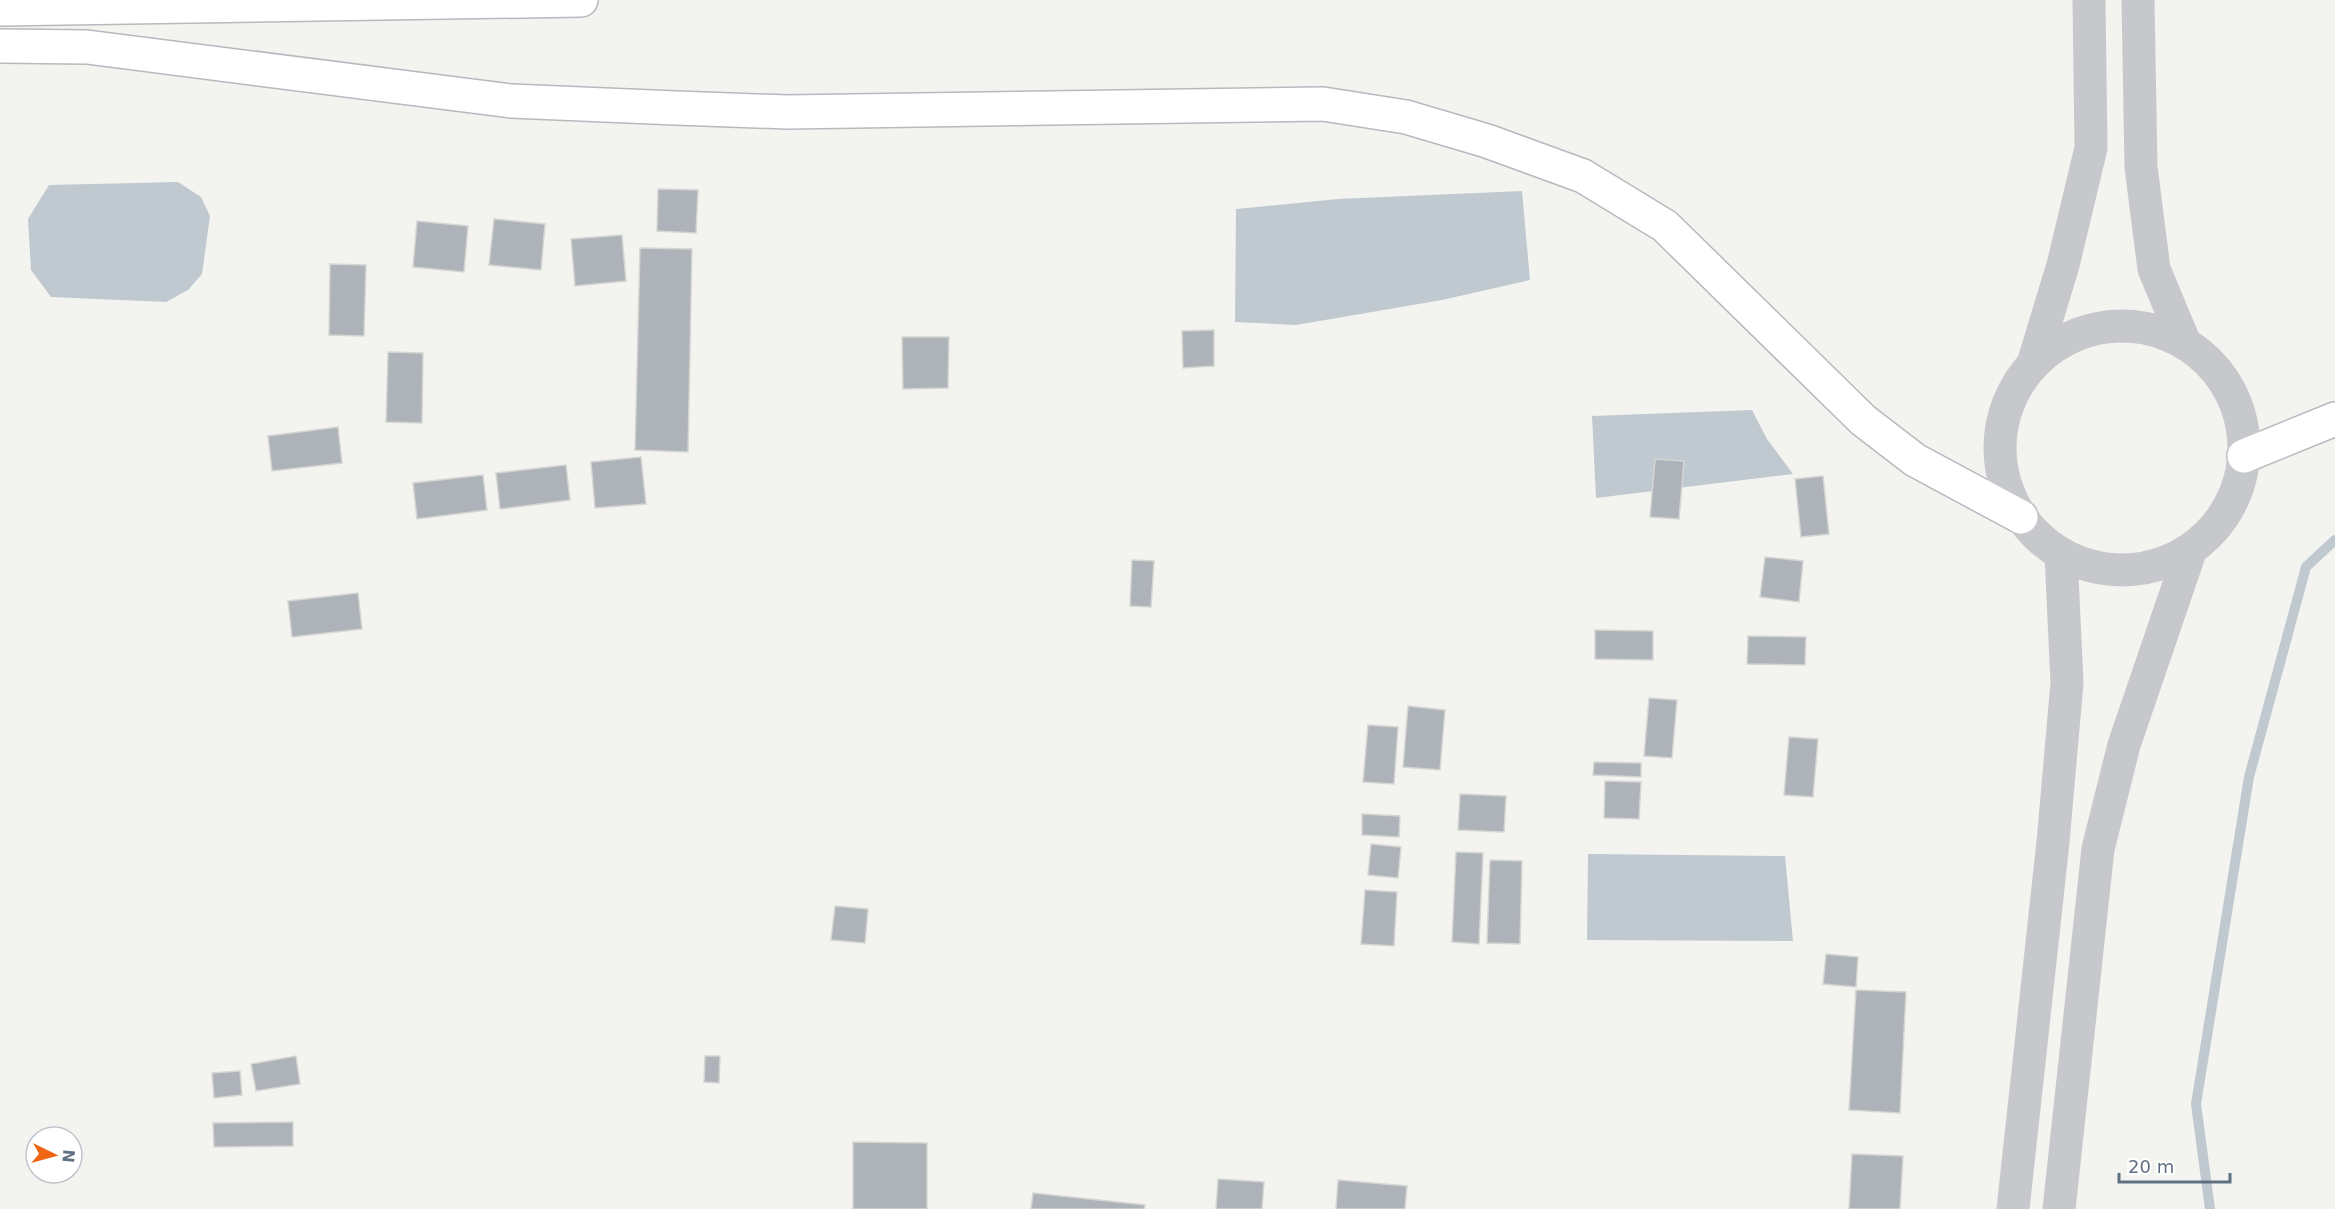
<svg xmlns="http://www.w3.org/2000/svg" width="2335" height="1209" font-family="'DejaVu Sans',sans-serif">
  <rect width="100%" height="100%" fill="#f3f4ef"/>
  <path fill="#c0c9d0" d="M 178,182 L 201,197 L 210,216 L 202,274 L 188,290 L 166,302 L 51,297 L 31,270 L 28,219 L 49,185 Z
    M 1522,191 L 1530,280 L 1442,300 L 1296,325 L 1235,322 L 1236,209 L 1338,199 Z
    M 1752,410 L 1767,439 L 1793,474 L 1596,498 L 1592,416 Z
    M 1588,854 L 1785,856 L 1793,941 L 1587,940 Z"/>
  <g fill="none" stroke-linecap="round" stroke-linejoin="round">
    <path stroke="#c0c9d0" stroke-width="10" d="M 2210,1209 L 2196,1104 L 2249,777 L 2306,567 L 2335,540"/>
  </g>
  <path fill="#aeb3ba" stroke="#d5d5d2" stroke-width="1.5" d="M 658,189 L 698,190 L 696,233 L 657,231 Z
    M 494,219 L 545,224 L 541,270 L 489,265 Z
    M 417,221 L 468,226 L 464,272 L 413,267 Z
    M 622,235 L 626,281 L 575,286 L 571,239 Z
    M 640,248 L 692,249 L 688,452 L 635,450 Z
    M 330,264 L 366,265 L 364,336 L 329,335 Z
    M 1214,330 L 1214,366 L 1183,368 L 1182,331 Z
    M 902,337 L 949,337 L 948,388 L 903,389 Z
    M 388,352 L 423,353 L 422,423 L 386,422 Z
    M 338,427 L 342,463 L 272,471 L 268,436 Z
    M 641,457 L 646,504 L 595,508 L 591,462 Z
    M 1655,459 L 1684,461 L 1679,519 L 1650,517 Z
    M 566,465 L 570,500 L 500,509 L 496,473 Z
    M 483,475 L 487,510 L 417,519 L 413,483 Z
    M 1823,476 L 1829,534 L 1801,537 L 1795,479 Z
    M 1765,557 L 1803,561 L 1799,602 L 1760,597 Z
    M 1132,560 L 1154,561 L 1151,607 L 1130,606 Z
    M 358,593 L 362,629 L 292,637 L 288,601 Z
    M 1595,630 L 1653,631 L 1653,660 L 1595,659 Z
    M 1748,636 L 1806,637 L 1805,665 L 1747,664 Z
    M 1649,698 L 1677,700 L 1672,758 L 1644,756 Z
    M 1408,706 L 1445,710 L 1440,770 L 1403,767 Z
    M 1368,725 L 1398,727 L 1394,784 L 1363,782 Z
    M 1789,737 L 1818,739 L 1813,797 L 1784,795 Z
    M 1594,762 L 1641,763 L 1641,777 L 1593,775 Z
    M 1605,781 L 1641,782 L 1639,819 L 1604,818 Z
    M 1460,794 L 1506,796 L 1504,832 L 1458,830 Z
    M 1362,814 L 1400,816 L 1399,837 L 1362,835 Z
    M 1371,844 L 1401,847 L 1398,878 L 1368,875 Z
    M 1456,852 L 1483,853 L 1479,944 L 1452,942 Z
    M 1490,860 L 1522,861 L 1520,944 L 1487,943 Z
    M 1365,890 L 1397,892 L 1394,946 L 1361,944 Z
    M 835,906 L 868,909 L 865,943 L 831,940 Z
    M 1826,954 L 1858,957 L 1856,987 L 1823,984 Z
    M 1856,990 L 1906,992 L 1900,1113 L 1849,1110 Z
    M 296,1056 L 300,1084 L 256,1091 L 251,1064 Z
    M 705,1056 L 720,1056 L 719,1083 L 704,1082 Z
    M 240,1071 L 242,1095 L 214,1098 L 212,1073 Z
    M 293,1122 L 293,1146 L 214,1147 L 213,1123 Z
    M 853,1142 L 927,1143 L 927,1209 L 853,1209 Z
    M 1852,1154 L 1903,1156 L 1900,1209 L 1849,1209 Z
    M 1218,1179 L 1264,1182 L 1262,1209 L 1216,1209 Z
    M 1338,1180 L 1407,1186 L 1405,1209 L 1336,1209 Z
    M 1033,1193 L 1145,1205 L 1144,1209 L 1031,1209 Z"/>
  <g fill="none" stroke-linecap="round" stroke-linejoin="round">
    <defs>
      <path id="primary" d="M 0,9 L 581,0
        M 0,46 L 87,47 L 511,101 L 676,108 L 788,112 L 1323,104 L 1406,117 L 1487,141 L 1583,176 L 1665,226 L 1863,420 L 1915,460 L 2021,517
        M 2244,456 L 2335,419"/>
    </defs>
    <use href="#primary" stroke="#b6b9be" stroke-width="36"/>
    <path stroke="#c6c8cc" stroke-width="33" d="M 2138,0 L 2141,167 L 2154,269 L 2184,341
      M2000 448a122 122 0 1 1 244 0a122 122 0 1 1-244 0Z
      M 2033,364 L 2063,265 L 2091,148 L 2089,0
      M 2013,1209 L 2053,842 L 2067,683 L 2061,554
      M 2059,1209 L 2098,849 L 2124,745 L 2191,549"/>
    <use href="#primary" stroke="#fff" stroke-width="33"/>
  </g>
  <g transform="translate(54 1155) rotate(95)"><circle r="28" fill="#ffffff" stroke="#c0c5cd" stroke-width="1.5"/>
  <path d="M0-4.5L10 22L0 15L-10 22Z" fill="#ef6514"/>
  <text y="-9" font-size="16" font-weight="bold" text-anchor="middle" fill="#616f83">N</text>
  </g>
  <path d="M2119 1173v9h111v-9" fill="none" stroke="#616f83" stroke-width="3"/>
  <text x="2128" y="1173" font-size="18" fill="#616f83" stroke="#ffffff" stroke-width="4.5" paint-order="stroke">20 m</text>
</svg>
